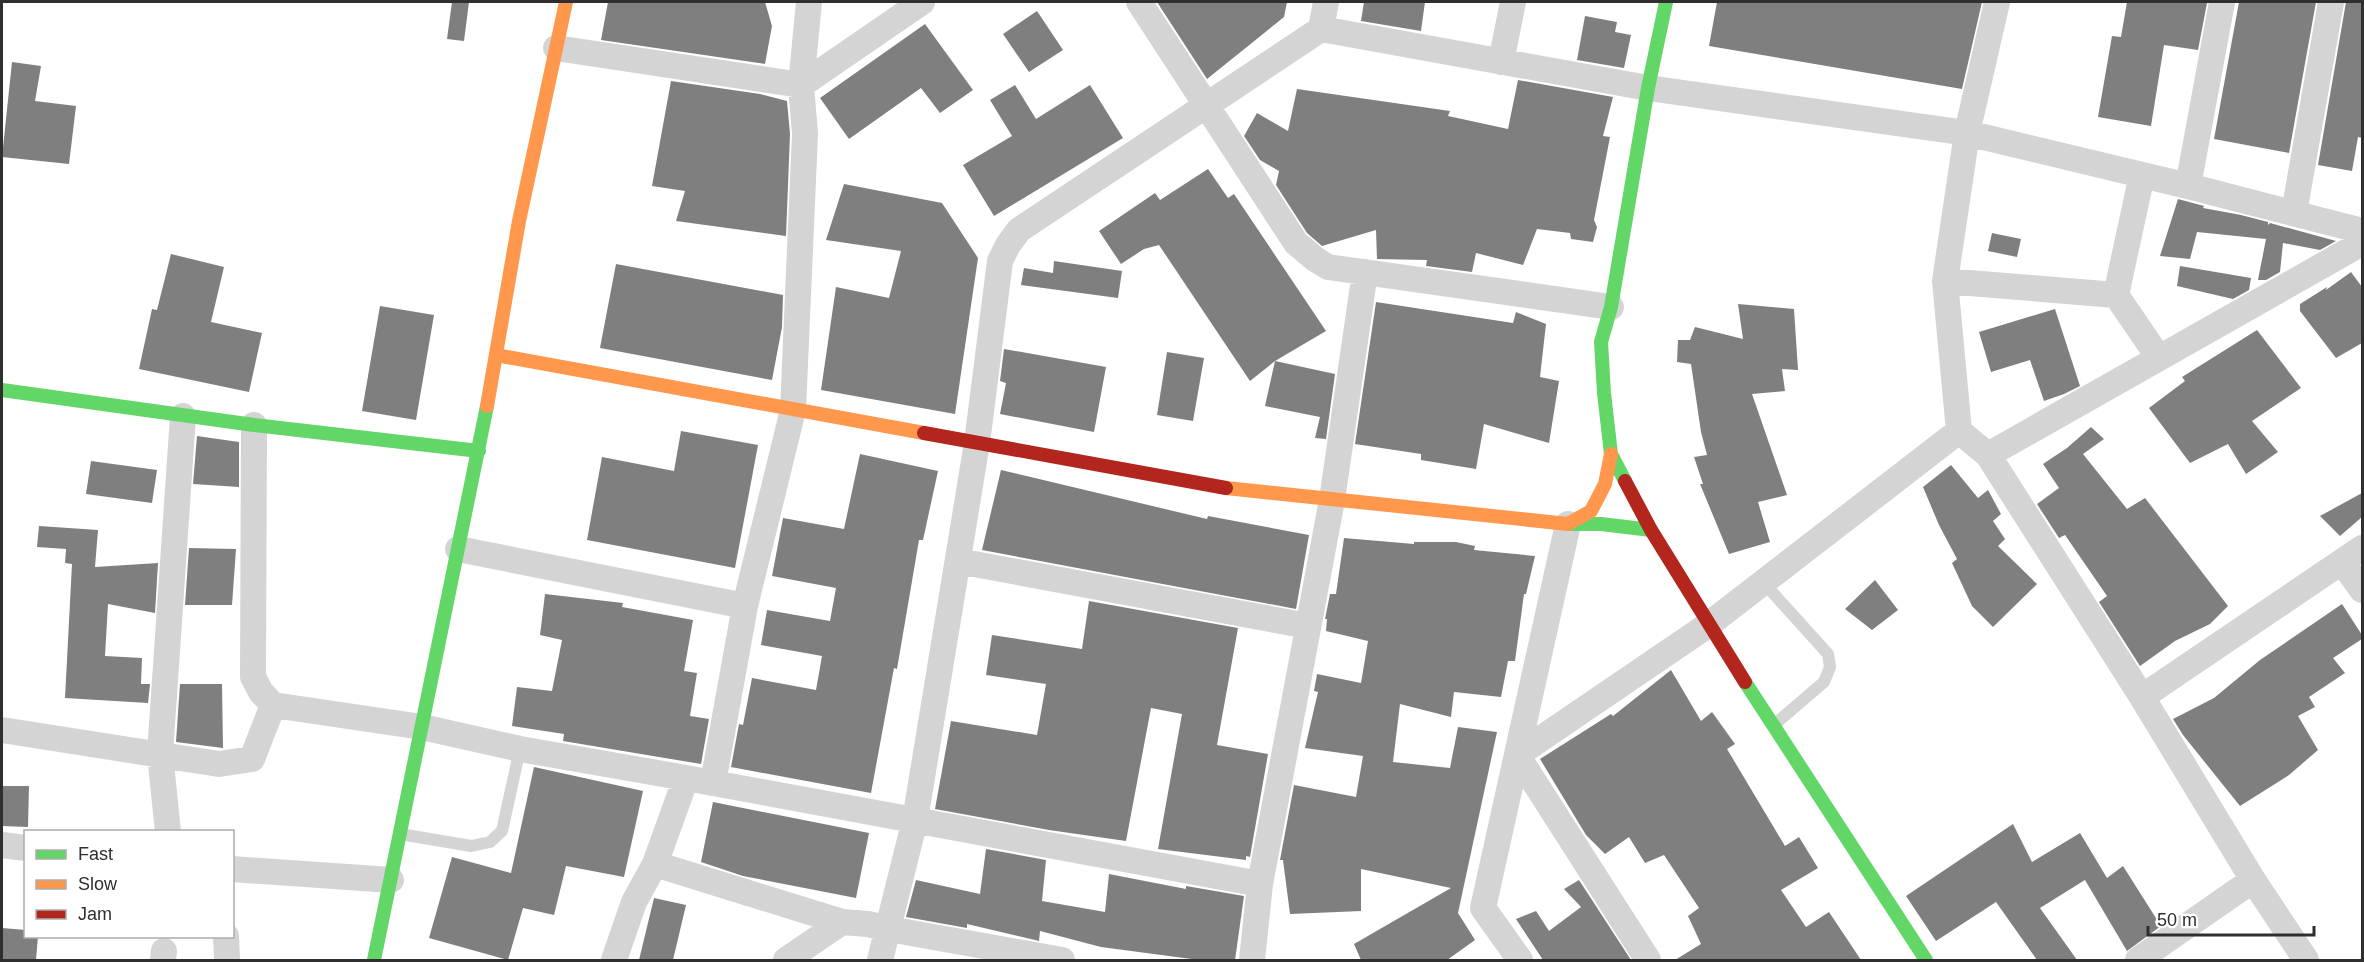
<svg xmlns="http://www.w3.org/2000/svg" width="2364" height="962" font-family="Helvetica,sans-serif">
  <rect width="100%" height="100%" fill="#fff"/>
  <path fill="#7f7f7f" d="M 452,2 L 469,2 L 464,41 L 447,39 Z
    M 608,2 L 765,2 L 772,26 L 765,64 L 601,40 Z
    M 1157,2 L 1287,2 L 1284,17 L 1207,79 Z
    M 1364,2 L 1425,2 L 1421,31 L 1361,21 Z
    M 1717,2 L 1982,2 L 1962,89 L 1709,46 Z
    M 2127,2 L 2207,3 L 2198,50 L 2164,45 L 2151,126 L 2098,117 L 2112,36 L 2121,37 Z
    M 2239,2 L 2316,2 L 2289,153 L 2214,139 Z
    M 2346,2 L 2362,2 L 2362,138 L 2358,137 L 2352,171 L 2318,165 Z
    M 1037,11 L 1063,50 L 1029,72 L 1003,34 Z
    M 1585,16 L 1617,22 L 1615,32 L 1631,35 L 1624,68 L 1577,60 Z
    M 925,24 L 973,90 L 940,113 L 921,88 L 849,139 L 820,98 Z
    M 12,62 L 41,66 L 35,101 L 76,106 L 69,164 L 2,157 Z
    M 1518,80 L 1613,97 L 1603,136 L 1610,137 L 1594,220 L 1597,227 L 1593,242 L 1571,239 L 1570,233 L 1537,229 L 1523,265 L 1476,253 L 1472,272 L 1426,266 L 1427,260 L 1377,259 L 1376,230 L 1322,246 L 1307,233 L 1276,185 L 1279,171 L 1260,160 L 1244,136 L 1257,113 L 1288,131 L 1297,89 L 1450,111 L 1448,116 L 1508,129 Z
    M 671,81 L 760,94 L 787,101 L 790,134 L 786,236 L 676,221 L 685,191 L 652,186 Z
    M 1015,85 L 1036,119 L 1090,85 L 1123,138 L 994,216 L 963,165 L 1012,136 L 990,100 Z
    M 1208,169 L 1228,198 L 1234,194 L 1326,331 L 1275,361 L 1250,381 L 1159,245 L 1144,249 L 1121,264 L 1099,231 L 1155,193 L 1160,200 Z
    M 844,184 L 942,203 L 978,258 L 955,414 L 821,390 L 836,287 L 889,298 L 901,251 L 826,240 Z
    M 2178,199 L 2204,206 L 2203,208 L 2241,215 L 2268,222 L 2268,225 L 2270,223 L 2336,241 L 2320,250 L 2283,243 L 2280,272 L 2266,280 L 2258,280 L 2266,239 L 2197,232 L 2190,259 L 2160,256 Z
    M 1992,233 L 2021,239 L 2017,257 L 1988,251 Z
    M 171,254 L 224,267 L 211,322 L 262,333 L 249,392 L 139,369 L 152,309 L 157,310 Z
    M 1054,261 L 1122,271 L 1118,298 L 1021,285 L 1024,268 L 1053,273 Z
    M 616,264 L 783,295 L 782,327 L 772,380 L 600,348 Z
    M 2180,266 L 2251,278 L 2249,290 L 2233,299 L 2177,286 Z
    M 2351,272 L 2362,287 L 2362,343 L 2336,358 L 2300,311 L 2300,304 L 2327,287 L 2326,290 Z
    M 1376,302 L 1513,323 L 1516,312 L 1546,324 L 1540,377 L 1559,381 L 1549,443 L 1484,424 L 1476,469 L 1421,460 L 1421,454 L 1355,444 Z
    M 1738,304 L 1794,309 L 1798,370 L 1782,369 L 1785,391 L 1752,394 L 1787,495 L 1758,502 L 1770,542 L 1729,554 L 1700,484 L 1703,484 L 1694,457 L 1707,455 L 1701,432 L 1691,364 L 1677,362 L 1678,340 L 1690,340 L 1695,327 L 1743,339 Z
    M 380,306 L 434,315 L 416,420 L 362,411 Z
    M 2055,309 L 2080,386 L 2064,394 L 2044,401 L 2030,360 L 1991,372 L 1979,332 Z
    M 2257,330 L 2301,388 L 2252,421 L 2278,452 L 2246,474 L 2228,444 L 2190,463 L 2149,408 L 2185,381 L 2182,377 Z
    M 1004,349 L 1106,367 L 1094,432 L 1000,414 L 1006,383 L 1000,381 Z
    M 1167,352 L 1204,358 L 1193,421 L 1157,415 Z
    M 1275,361 L 1335,374 L 1326,439 L 1315,438 L 1320,417 L 1265,406 Z
    M 2091,427 L 2104,439 L 2083,454 L 2127,509 L 2145,498 L 2228,606 L 2210,624 L 2175,641 L 2140,666 L 2099,602 L 2107,596 L 2065,535 L 2059,538 L 2037,504 L 2059,488 L 2043,464 L 2067,448 Z
    M 681,431 L 758,445 L 735,568 L 587,540 L 602,457 L 674,471 Z
    M 197,436 L 239,442 L 239,487 L 193,484 Z
    M 860,454 L 938,471 L 923,540 L 919,540 L 897,669 L 894,668 L 871,793 L 731,767 L 739,724 L 743,725 L 752,678 L 816,690 L 822,656 L 761,645 L 767,610 L 830,621 L 836,588 L 772,576 L 783,518 L 844,529 Z
    M 91,461 L 157,470 L 152,503 L 86,494 Z
    M 1951,465 L 1978,498 L 1988,490 L 2001,514 L 1993,521 L 2005,539 L 1998,546 L 2037,584 L 1993,627 L 1972,606 L 1952,563 L 1957,559 L 1939,525 L 1923,487 Z
    M 1001,470 L 1207,519 L 1208,516 L 1309,535 L 1296,609 L 982,550 Z
    M 2362,493 L 2362,517 L 2340,536 L 2320,516 Z
    M 39,526 L 98,530 L 95,567 L 158,563 L 155,613 L 108,604 L 105,656 L 142,658 L 141,684 L 150,684 L 148,703 L 65,698 L 72,564 L 65,563 L 66,549 L 37,547 Z
    M 1344,538 L 1414,544 L 1414,542 L 1456,542 L 1475,546 L 1474,550 L 1535,556 L 1526,594 L 1524,594 L 1515,661 L 1508,661 L 1501,697 L 1454,692 L 1451,717 L 1400,704 L 1393,762 L 1450,768 L 1458,727 L 1497,732 L 1458,913 L 1475,940 L 1447,960 L 1361,960 L 1354,944 L 1451,888 L 1361,869 L 1361,911 L 1290,914 L 1283,860 L 1280,860 L 1294,785 L 1356,797 L 1363,756 L 1305,748 L 1318,692 L 1314,691 L 1317,674 L 1361,683 L 1368,641 L 1326,631 L 1327,619 L 1325,619 L 1330,594 L 1336,594 Z
    M 189,548 L 236,549 L 232,605 L 185,605 Z
    M 1875,580 L 1898,610 L 1872,630 L 1845,609 Z
    M 545,594 L 623,603 L 622,607 L 693,620 L 684,671 L 697,673 L 690,716 L 709,719 L 701,764 L 563,741 L 564,734 L 512,726 L 517,687 L 552,691 L 562,640 L 540,635 Z
    M 1089,601 L 1238,628 L 1217,745 L 1268,754 L 1250,857 L 1246,856 L 1246,860 L 1158,849 L 1182,714 L 1151,708 L 1126,841 L 1049,830 L 935,809 L 951,721 L 1037,735 L 1046,684 L 986,675 L 992,635 L 1082,649 Z
    M 2342,604 L 2362,635 L 2362,639 L 2333,658 L 2345,673 L 2309,697 L 2315,707 L 2298,716 L 2318,750 L 2289,775 L 2240,806 L 2183,735 L 2173,719 L 2214,698 L 2260,660 Z
    M 1671,670 L 1701,721 L 1712,712 L 1735,744 L 1727,749 L 1785,846 L 1799,837 L 1818,868 L 1781,890 L 1806,927 L 1829,912 L 1861,960 L 1675,960 L 1701,944 L 1688,916 L 1699,908 L 1664,855 L 1645,863 L 1629,837 L 1605,854 L 1586,835 L 1540,759 L 1611,714 L 1613,716 Z
    M 180,684 L 222,684 L 223,748 L 176,742 Z
    M 534,767 L 643,791 L 624,877 L 566,866 L 554,915 L 523,908 L 508,960 L 429,938 L 452,857 L 511,873 Z
    M 2,786 L 29,786 L 28,827 L 2,826 Z
    M 713,802 L 869,833 L 856,898 L 743,876 L 701,862 Z
    M 2013,824 L 2032,862 L 2080,833 L 2107,878 L 2123,866 L 2161,926 L 2127,951 L 2085,880 L 2040,908 L 2077,960 L 2037,960 L 1996,902 L 1936,941 L 1906,896 Z
    M 986,849 L 1046,860 L 1042,901 L 1105,912 L 1109,874 L 1186,889 L 1186,886 L 1244,896 L 1235,960 L 1199,960 L 1101,947 L 1040,931 L 1039,941 L 967,924 L 967,928 L 906,917 L 916,880 L 980,894 Z
    M 1579,880 L 1631,960 L 1543,960 L 1516,919 L 1536,911 L 1549,931 L 1581,907 L 1564,889 Z
    M 654,898 L 686,905 L 673,960 L 639,960 Z
    M 2,928 L 26,930 L 26,936 L 38,936 L 36,960 L 2,960 Z"/>
  <g fill="none" stroke-linecap="round" stroke-linejoin="round">
    <path stroke="#d4d4d4" stroke-width="12" d="M 1763,582 L 1828,654 L 1830,667 L 1824,682 L 1775,724
      M 400,834 L 471,846 L 490,842 L 502,831 L 520,749"/>
    <path stroke="#d4d4d4" stroke-width="26" d="M 1139,2 L 1296,243 L 1315,259 L 1328,267 L 1611,307
      M 1321,29 L 1326,2
      M 556,48 L 801,85 L 922,2
      M 1501,62 L 1513,2
      M 2188,186 L 2222,2
      M 2294,213 L 2331,2
      M 1945,281 L 2116,295 L 2159,358
      M 2116,295 L 2142,175
      M 254,425 L 253,677 L 261,692 L 273,705 L 422,727 L 520,749 L 686,778 L 1260,884
      M 1959,431 L 1945,281 L 1967,133 L 1997,2
      M 1988,455 L 2362,243
      M 458,549 L 745,606
      M 958,561 L 1308,626
      M 2342,562 L 2362,590
      M 2142,697 L 2362,548
      M 2,730 L 219,764 L 252,759 L 273,705
      M 713,783 L 745,606 L 793,410 L 805,134 L 801,85 L 809,2
      M 168,832 L 160,754 L 183,416
      M 2,845 L 26,848
      M 655,864 L 842,922
      M 232,869 L 391,880
      M 226,936 L 227,960
      M 163,960 L 164,951
      M 614,960 L 634,902 L 655,864 L 686,778
      M 786,960 L 842,922 L 868,924 L 889,929 L 1062,960
      M 880,960 L 915,820 L 977,443 L 1000,261 L 1008,245 L 1019,230 L 1321,29 L 1648,88 L 1967,133 L 2188,186 L 2362,231
      M 1252,960 L 1260,884 L 1332,500 L 1365,272
      M 1520,960 L 1483,908 L 1568,524
      M 1648,960 L 1517,755 L 1708,625 L 1959,431 L 1988,455 L 2142,697 L 2253,880 L 2306,960
      M 2138,960 L 2253,880"/>
    <path stroke="#63d668" stroke-width="14" d="M 2,390 L 254,425 L 479,451
      M 1625,481 L 1611,454 L 1604,393 L 1601,342 L 1611,307 L 1648,88 L 1666,2
      M 1568,524 L 1601,524 L 1651,530
      M 1745,682 L 1926,960
      M 374,960 L 487,406"/>
    <path stroke="#ff974d" stroke-width="14" d="M 496,355 L 924,433
      M 487,406 L 519,221 L 566,2
      M 1226,488 L 1568,524 L 1591,511 L 1605,484 L 1611,454"/>
    <path stroke="#b3261e" stroke-width="14" d="M 924,433 L 1226,488
      M 1625,481 L 1651,530 L 1745,682"/>
  </g>
  <rect width="2364" height="962" fill="none" stroke="#2f2f2f" stroke-width="6"/>
  <rect x="24" y="830" width="210" height="108" fill="#ffffff" stroke="#acacac" stroke-width="1.5"/>
  <rect x="36" y="850" width="30" height="9" fill="#63d668" stroke="#acacac" stroke-width="1.5"/>
  <text x="78" y="860" font-size="18" fill="#2f2f2f">Fast</text>
  <rect x="36" y="880" width="30" height="9" fill="#ff974d" stroke="#acacac" stroke-width="1.5"/>
  <text x="78" y="890" font-size="18" fill="#2f2f2f">Slow</text>
  <rect x="36" y="910" width="30" height="9" fill="#b3261e" stroke="#acacac" stroke-width="1.5"/>
  <text x="78" y="920" font-size="18" fill="#2f2f2f">Jam</text>
  <path d="M2148 926v9h166v-9" fill="none" stroke="#2f2f2f" stroke-width="3"/>
  <text x="2157" y="926" font-size="18" fill="#2f2f2f" stroke="#ffffff" stroke-width="4.5" paint-order="stroke">50 m</text>
</svg>
